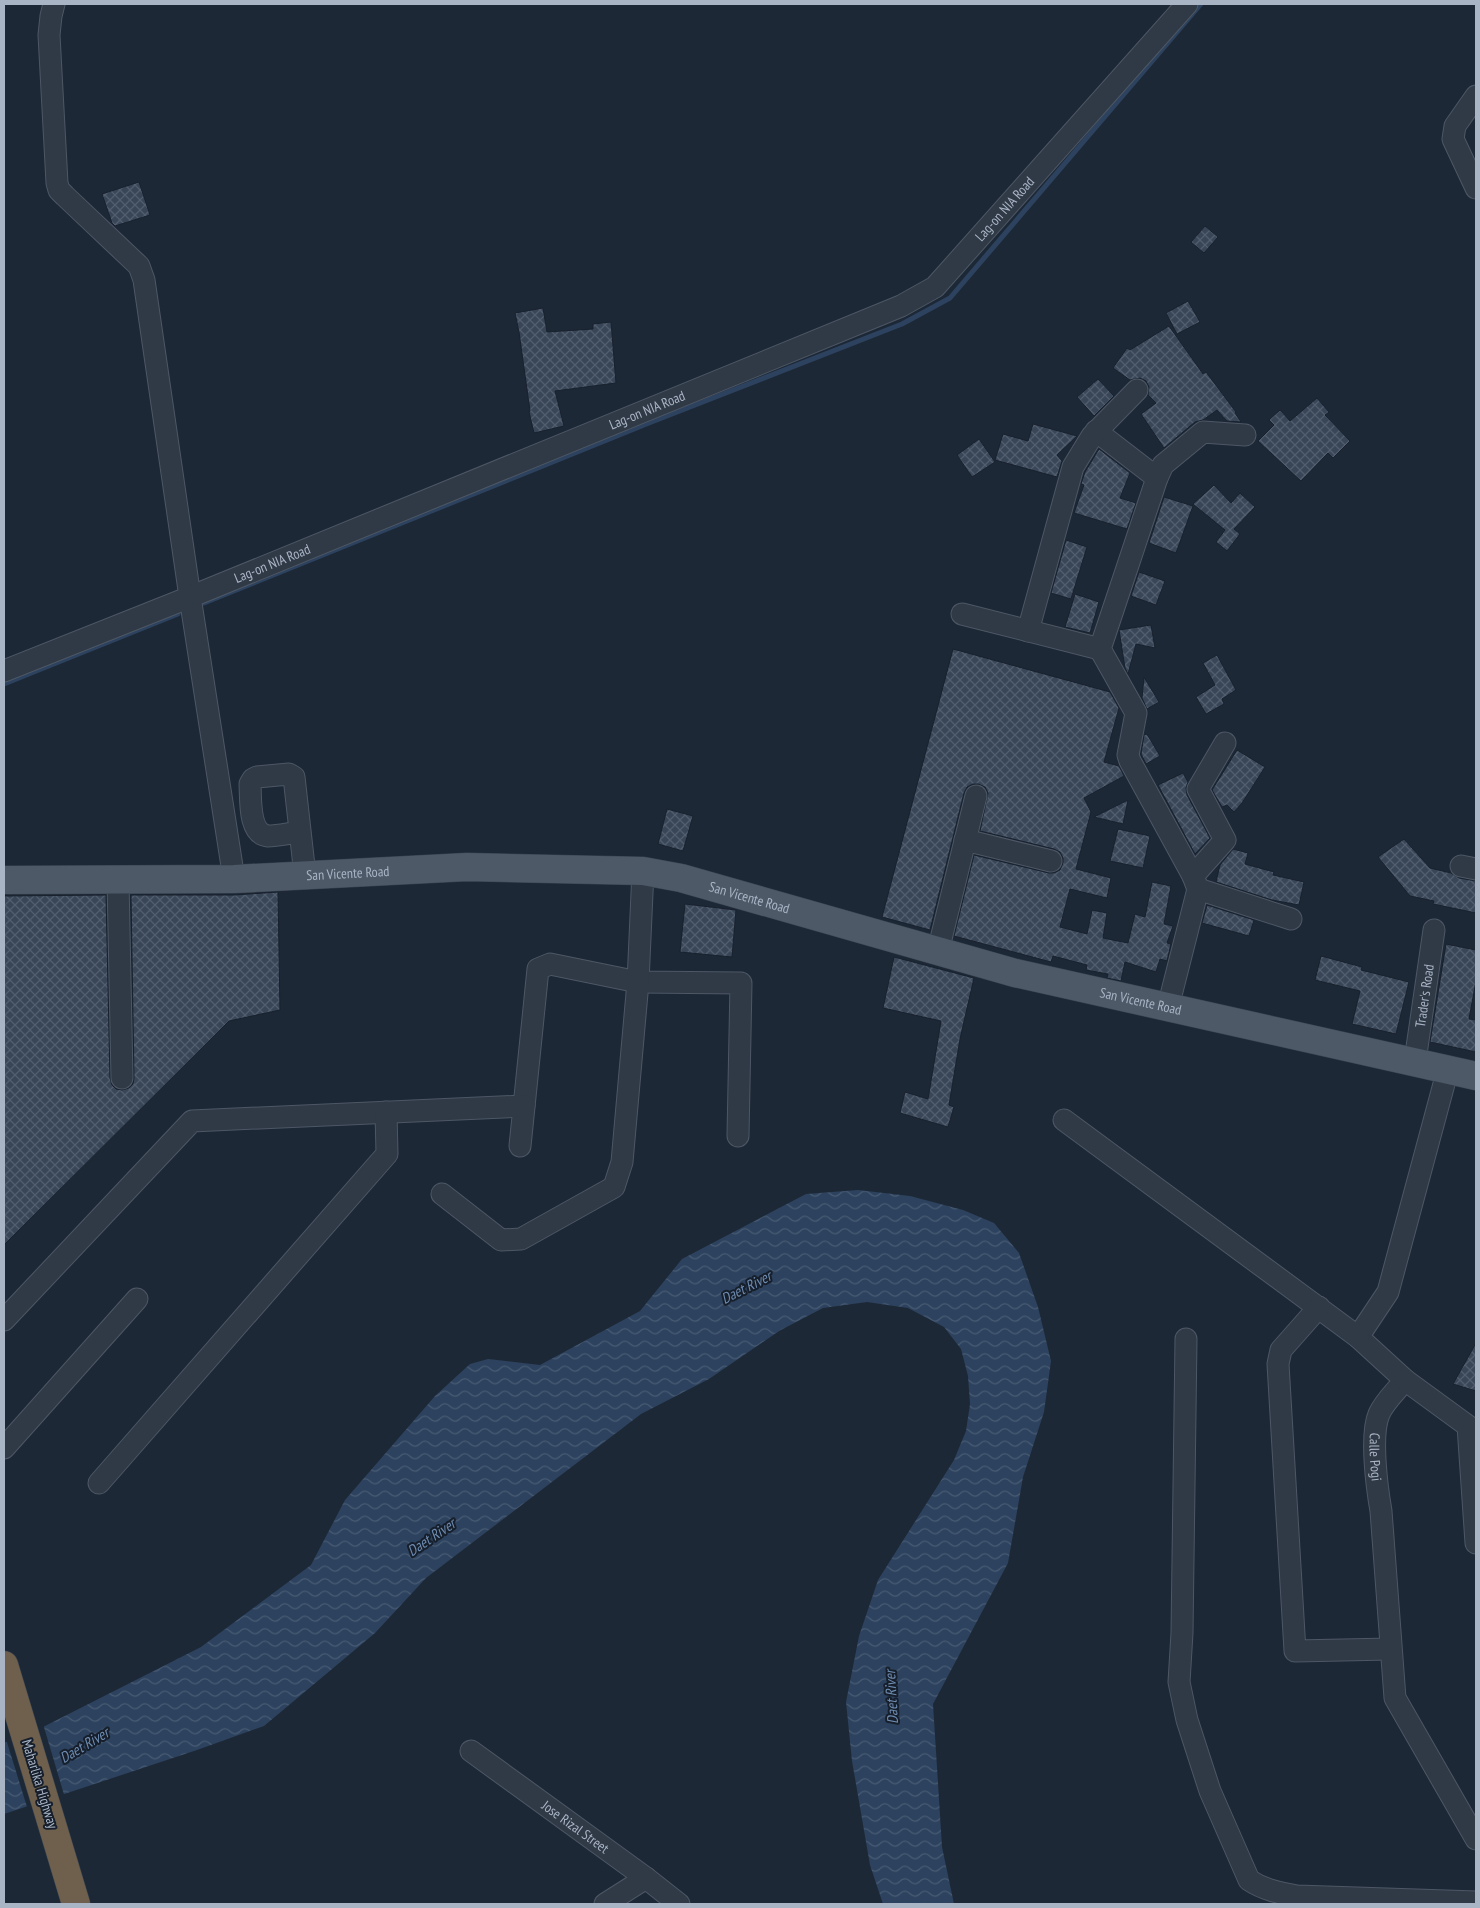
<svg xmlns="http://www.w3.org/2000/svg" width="1480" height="1908" font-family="'PT Sans Narrow',sans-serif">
  <defs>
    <pattern id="water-waves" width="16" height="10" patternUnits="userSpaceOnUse" patternTransform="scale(1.25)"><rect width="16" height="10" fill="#2c425e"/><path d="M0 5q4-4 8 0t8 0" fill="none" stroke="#485b74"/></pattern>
    <pattern id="building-cross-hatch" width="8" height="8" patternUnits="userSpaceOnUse" patternTransform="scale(1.25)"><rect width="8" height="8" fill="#384658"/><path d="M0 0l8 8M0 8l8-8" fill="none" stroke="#525e6e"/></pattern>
  </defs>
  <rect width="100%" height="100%" fill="#1d2836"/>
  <path fill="url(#water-waves)" d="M 858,1190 L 910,1196 L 963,1210 L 994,1223 L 1019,1253 L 1038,1307 L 1051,1361 L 1044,1412 L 1023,1477 L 1008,1563 L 933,1704 L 942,1847 L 954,1904 L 883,1904 L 870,1865 L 852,1761 L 846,1702 L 859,1636 L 878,1580 L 954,1460 L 966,1431 L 970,1404 L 968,1376 L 961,1349 L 944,1327 L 908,1308 L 867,1302 L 823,1308 L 779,1331 L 709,1379 L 641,1414 L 426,1578 L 375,1633 L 264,1726 L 197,1750 L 4,1814 L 4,1743 L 43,1727 L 201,1647 L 311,1565 L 345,1500 L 435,1396 L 470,1364 L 488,1359 L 540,1365 L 640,1311 L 682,1259 L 806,1194 Z"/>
  <path fill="#1d2836" d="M 43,1724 L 65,1798 L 28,1810 L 6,1739 Z"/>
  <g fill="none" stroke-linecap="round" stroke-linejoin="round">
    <path stroke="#2c425e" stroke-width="5" d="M 204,603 L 649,423 L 902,324 L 950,298 L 1201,4
      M 4,684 L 178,614"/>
  </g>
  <path fill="url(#building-cross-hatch)" stroke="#18212d" d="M 139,182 L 150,215 L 115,226 L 112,223 L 102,194 Z
    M 1205,226 L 1218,237 L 1204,253 L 1191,242 Z
    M 1188,301 L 1200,322 L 1177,334 L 1166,313 Z
    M 543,308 L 547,332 L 593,329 L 593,324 L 611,322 L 616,383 L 555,391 L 564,426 L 534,433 L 529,412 L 530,411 L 519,332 L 515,313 Z
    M 1169,326 L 1203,374 L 1206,372 L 1236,412 L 1235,413 L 1241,422 L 1227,421 L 1217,410 L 1203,420 L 1195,422 L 1164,448 L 1141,414 L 1156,403 L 1148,395 L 1149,387 L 1146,381 L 1140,378 L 1130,380 L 1113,368 L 1127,348 L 1130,350 Z
    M 1098,379 L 1114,396 L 1094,416 L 1077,397 Z
    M 1317,398 L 1329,412 L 1325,415 L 1350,441 L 1333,458 L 1328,453 L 1301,481 L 1258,441 L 1274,425 L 1269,420 L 1280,410 L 1290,421 Z
    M 1033,424 L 1077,436 L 1057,455 L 1062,461 L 1057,477 L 995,460 L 1003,434 L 1028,441 Z
    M 979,439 L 995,462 L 972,477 L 957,455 Z
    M 1099,449 L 1130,473 L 1120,498 L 1136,503 L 1127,529 L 1074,513 L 1084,485 L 1081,484 L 1085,472 Z
    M 1214,485 L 1231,503 L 1240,493 L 1255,507 L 1234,529 L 1240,534 L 1227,551 L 1216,542 L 1225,530 L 1193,504 Z
    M 1164,497 L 1193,506 L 1176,553 L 1149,543 Z
    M 1066,540 L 1087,547 L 1071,599 L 1051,593 Z
    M 1139,572 L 1165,581 L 1156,605 L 1131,596 Z
    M 1075,594 L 1099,602 L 1090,633 L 1065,627 Z
    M 1151,625 L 1155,648 L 1136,644 L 1128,674 L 1125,668 L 1119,630 Z
    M 953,649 L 1110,692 L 1119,708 L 1104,762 L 1119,766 L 1124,776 L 1084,798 L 1091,812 L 1076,869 L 1111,878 L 1107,898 L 1070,889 L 1060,927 L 1087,934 L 1092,910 L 1107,913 L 1103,938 L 1128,943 L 1135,914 L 1145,917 L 1152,882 L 1171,886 L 1164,924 L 1173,926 L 1167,943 L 1171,944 L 1167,961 L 1160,959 L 1156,972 L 1125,962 L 1121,981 L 1107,978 L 1108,974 L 1086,970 L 1087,965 L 1053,956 L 1051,962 L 954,936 L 974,855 L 1049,873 L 1054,873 L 1060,870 L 1063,863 L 1063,858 L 1060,852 L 1054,849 L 980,831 L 988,793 L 985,787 L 978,784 L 973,784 L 967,787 L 964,793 L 930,930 L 882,917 Z
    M 1217,655 L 1236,690 L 1222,699 L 1224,704 L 1206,714 L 1196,697 L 1215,685 L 1203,663 Z
    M 1144,677 L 1159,702 L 1147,709 L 1142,698 Z
    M 1147,734 L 1160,756 L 1146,764 L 1141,754 L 1144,735 Z
    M 1237,750 L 1265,767 L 1242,803 L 1234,812 L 1227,805 L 1222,807 L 1212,790 Z
    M 1183,773 L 1188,782 L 1186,788 L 1187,795 L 1210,838 L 1195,854 L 1158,785 Z
    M 1128,800 L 1123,824 L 1094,817 Z
    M 667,809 L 693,816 L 683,851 L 658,844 Z
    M 1118,829 L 1150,836 L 1143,868 L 1110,861 Z
    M 1404,839 L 1430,868 L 1451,873 L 1459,878 L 1476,881 L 1476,913 L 1433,904 L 1434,901 L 1410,896 L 1378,857 Z
    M 1233,849 L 1248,853 L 1245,864 L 1274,872 L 1273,875 L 1304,882 L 1299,905 L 1272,900 L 1216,882 L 1220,865 Z
    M 278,892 L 280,1010 L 229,1021 L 4,1245 L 4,896 L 106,895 L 110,1078 L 112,1085 L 116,1089 L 122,1090 L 129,1088 L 133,1084 L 134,1078 L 131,895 L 234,895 Z
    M 685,904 L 736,910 L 732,957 L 680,952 Z
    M 1207,905 L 1254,920 L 1249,936 L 1202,923 Z
    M 1446,944 L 1476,950 L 1476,981 L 1469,1019 L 1476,1020 L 1476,1052 L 1430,1042 Z
    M 1321,956 L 1362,967 L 1361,970 L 1409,982 L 1396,1034 L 1352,1024 L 1360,991 L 1315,980 Z
    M 894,957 L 974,978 L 960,1039 L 949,1105 L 954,1107 L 948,1127 L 900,1113 L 905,1092 L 928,1099 L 941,1021 L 883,1008 Z
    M 1476,1343 L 1476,1391 L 1453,1384 Z"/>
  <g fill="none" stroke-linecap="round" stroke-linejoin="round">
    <defs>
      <g id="minor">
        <path d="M 54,4 L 51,16 L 49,35 L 57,183 L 59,190 L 65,196 L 139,266 L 144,280 L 190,597 L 234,879"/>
        <path d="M 1476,96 L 1455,126 L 1453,139 L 1476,188"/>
        <path d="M 1096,431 L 1157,478"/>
        <path d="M 962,614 L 1100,649"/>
        <path d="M 1028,631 L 1073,467 L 1092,436 L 1137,390"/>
        <path id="s1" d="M 4,671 L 190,597 L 901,306 L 935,287 L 1187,4"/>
        <path d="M 300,832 C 290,833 278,836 268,836 C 248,834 251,799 250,784 L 253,779 L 257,777 L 289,774 L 294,777 L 305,875"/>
        <path d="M 965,840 L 1051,861"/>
        <path d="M 1461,866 L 1476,869"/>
        <path d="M 1193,876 L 1225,840 L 1198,789 L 1225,743"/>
        <path d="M 118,880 L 122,1078"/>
        <path d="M 1198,889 L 1291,919"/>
        <path d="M 938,951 L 976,796"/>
        <path d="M 1168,1007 L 1198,889 L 1193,876 L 1130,761 L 1128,755 L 1136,713 L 1100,649 L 1157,478 L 1163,465 L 1203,432 L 1245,435"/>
        <path id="s2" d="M 1415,1061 L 1434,930"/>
        <path id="s3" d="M 1448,1069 L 1388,1292 L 1358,1337 L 1405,1380 C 1397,1390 1384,1402 1379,1414 C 1370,1435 1377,1488 1381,1511 L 1395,1698 L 1476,1839"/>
        <path d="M 1064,1120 L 1358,1337"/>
        <path d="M 520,1146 L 538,969 L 550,964 L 638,982 L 741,983 L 738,1136"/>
        <path d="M 442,1194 L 501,1240 L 521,1239 L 614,1187 L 622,1162 L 638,982 L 643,871"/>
        <path d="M 1319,1307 L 1281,1350 L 1278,1364 L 1295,1651 L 1390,1649"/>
        <path d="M 4,1320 L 192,1121 L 524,1106"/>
        <path d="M 1186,1339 L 1182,1633 L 1179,1682 L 1187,1720 L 1210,1791 L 1249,1880 C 1264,1890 1280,1893 1297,1896 L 1476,1902"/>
        <path d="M 1405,1380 L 1468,1426 L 1476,1543"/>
        <path d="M 4,1448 L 137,1299"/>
        <path d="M 99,1483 L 387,1154 L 386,1112"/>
        <path id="s4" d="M 471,1751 L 646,1878 L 679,1904"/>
        <path d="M 605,1904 L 646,1878"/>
      </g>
      <g id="major">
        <path id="s5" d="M 4,880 L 234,879 L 467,867 L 643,871 L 681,878 L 1015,973 L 1476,1076"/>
      </g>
      <path id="highway" d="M 4,1665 L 76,1904"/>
    </defs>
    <use href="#minor" stroke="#4d5765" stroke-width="23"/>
    <use href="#major" stroke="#394350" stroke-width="29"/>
    <use href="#highway" stroke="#3b4451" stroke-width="29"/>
    <use href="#minor" stroke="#303a47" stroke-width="21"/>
    <use href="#major" stroke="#4d5967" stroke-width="28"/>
    <use href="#highway" stroke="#6e604c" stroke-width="28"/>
  </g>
  <g text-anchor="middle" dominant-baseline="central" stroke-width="4" stroke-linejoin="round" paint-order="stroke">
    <g font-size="14" fill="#a9b4c5" stroke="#161f2b">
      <text stroke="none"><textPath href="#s1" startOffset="1112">Lag-on NIA Road</textPath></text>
      <text stroke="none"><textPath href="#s1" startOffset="694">Lag-on NIA Road</textPath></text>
      <text stroke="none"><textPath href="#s1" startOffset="289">Lag-on NIA Road</textPath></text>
      <text stroke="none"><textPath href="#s5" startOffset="344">San Vicente Road</textPath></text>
      <text stroke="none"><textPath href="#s5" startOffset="749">San Vicente Road</textPath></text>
      <text stroke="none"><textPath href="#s2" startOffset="66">Trader's Road</textPath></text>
      <text stroke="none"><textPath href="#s5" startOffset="1154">San Vicente Road</textPath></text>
      <text stroke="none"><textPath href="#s3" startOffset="435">Calle Pogi</textPath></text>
      <text transform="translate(40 1784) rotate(73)">Maharlika Highway</text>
      <text stroke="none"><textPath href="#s4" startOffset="129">Jose Rizal Street</textPath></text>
    </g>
    <g font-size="15" font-style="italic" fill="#6e8cb1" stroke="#161f2b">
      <text transform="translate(746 1287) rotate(-27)">Daet River</text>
      <text transform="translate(431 1537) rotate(-34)">Daet River</text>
      <text transform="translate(891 1697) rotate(-93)">Daet River</text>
      <text transform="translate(84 1745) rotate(-31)">Daet River</text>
    </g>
  </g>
  <rect width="1480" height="1908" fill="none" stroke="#a9b4c5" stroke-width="10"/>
</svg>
